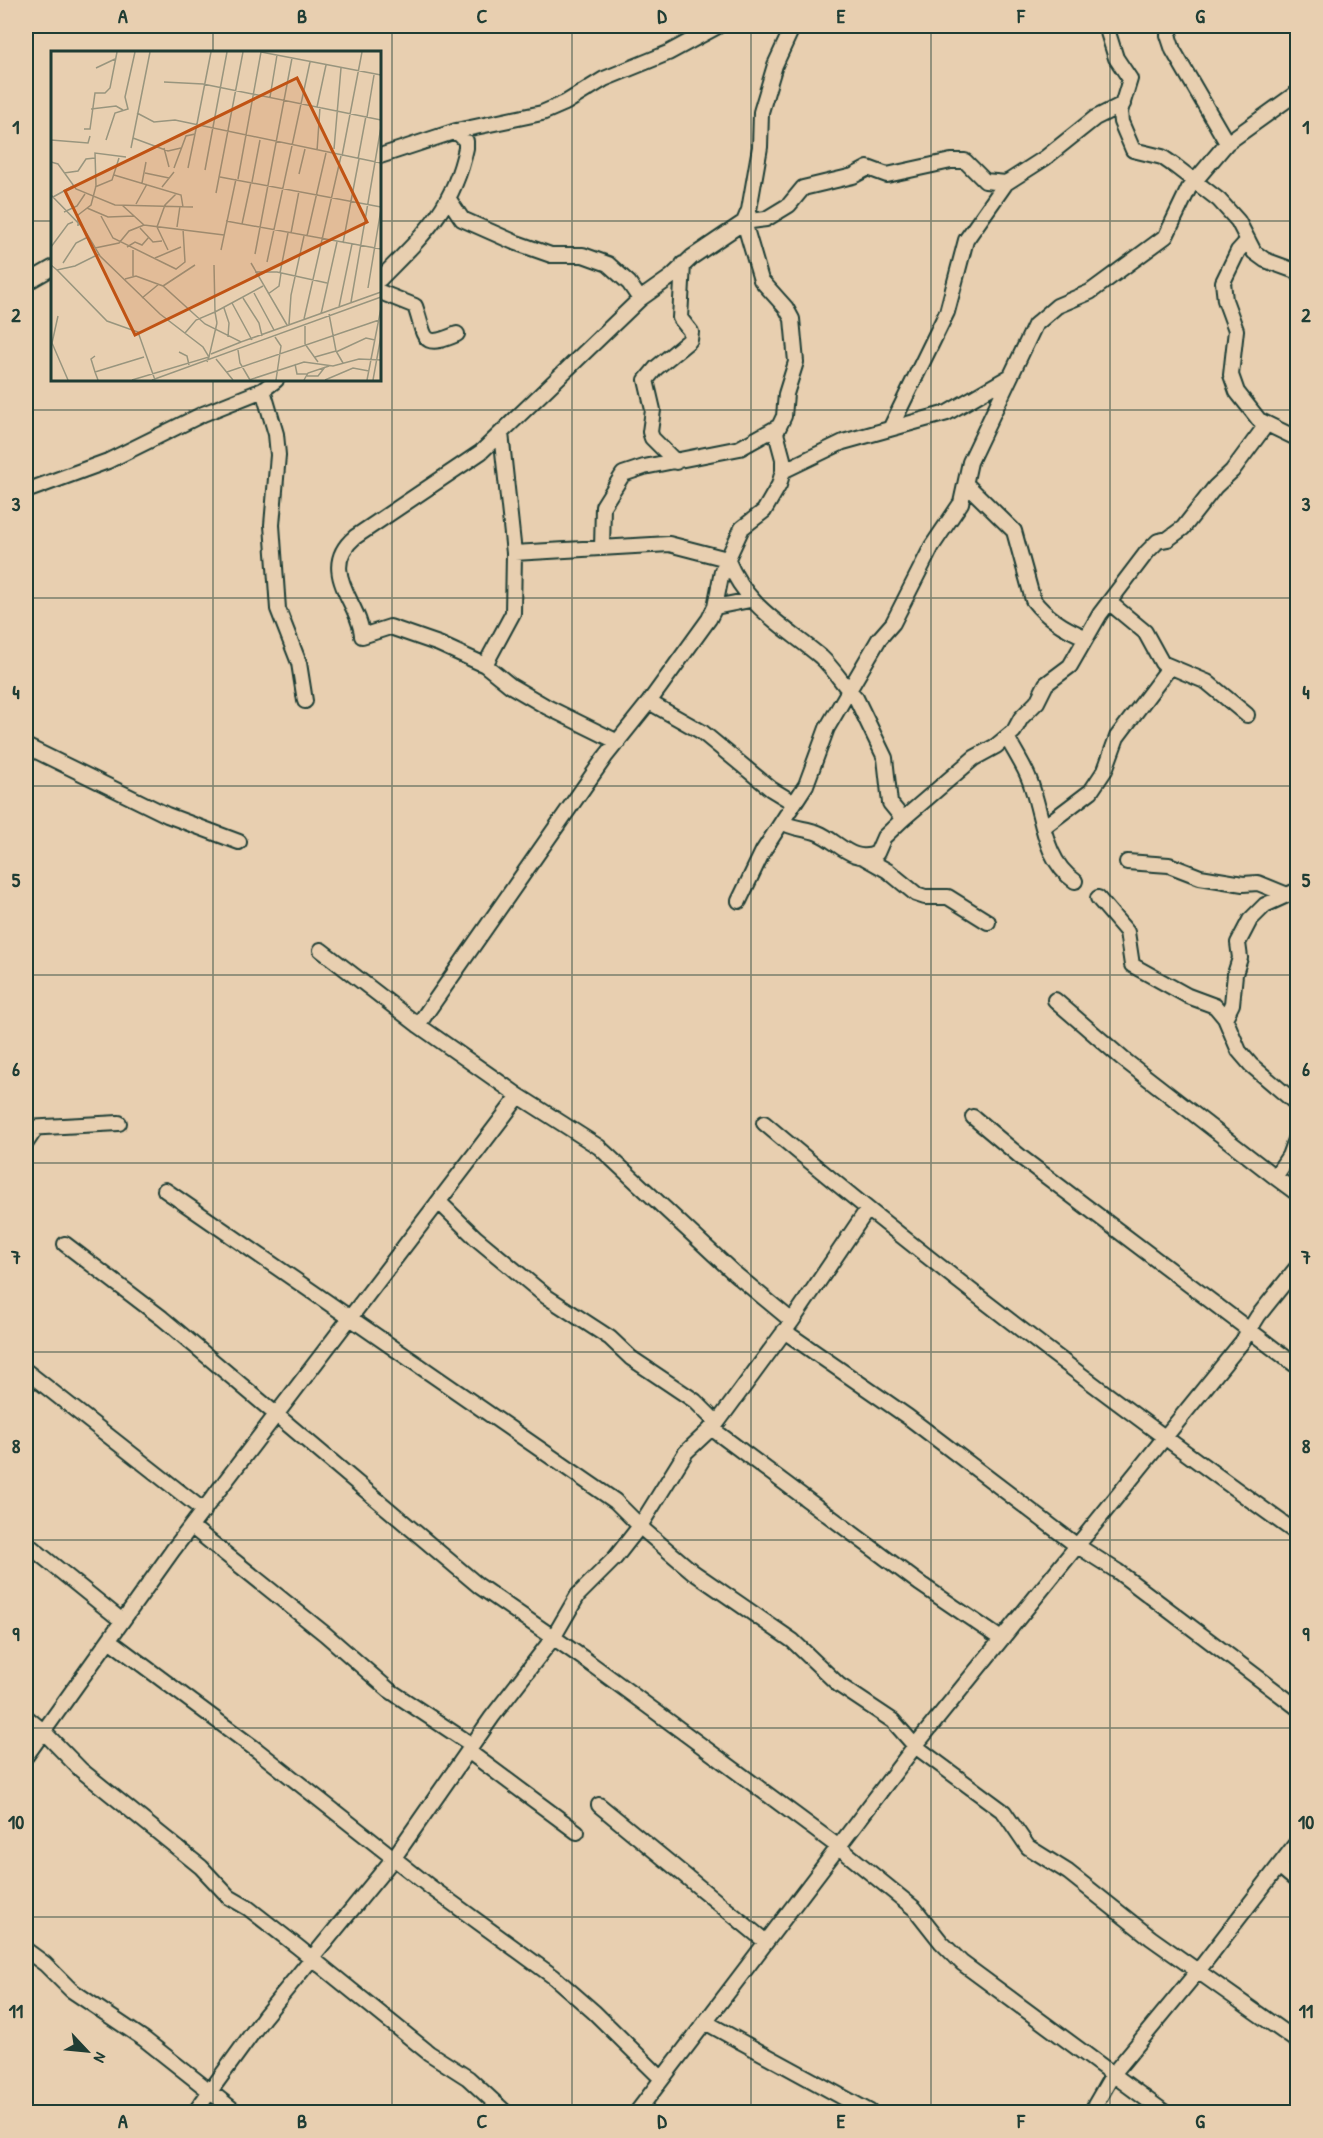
<svg xmlns="http://www.w3.org/2000/svg" width="1323" height="2138" font-family="'Patrick Hand',sans-serif">
  <rect width="100%" height="100%" fill="#e8cfb0"/>
  <filter id="ink" filterUnits="userSpaceOnUse"><feTurbulence type="fractalNoise" baseFrequency=".0167" numOctaves="2"/><feDisplacementMap in="SourceGraphic" scale="12" xChannelSelector="R" yChannelSelector="G"/><feConvolveMatrix kernelMatrix="1 2 1 2 8 2 1 2 1" color-interpolation-filters="sRGB"/></filter>
  <g filter="url(#ink)">
    <g fill="none" stroke-linecap="round" stroke-linejoin="round">
      <defs>
        <path id="minor" d="M 1106,26 L 1116,58 L 1130,79 L 1120,112 L 1121,122 L 1133,150 L 1162,157 L 1175,166 L 1219,200 L 1238,221 L 1254,252 L 1265,260 L 1298,272
          M 1173,26 L 1168,35 L 1173,50 L 1227,143
          M 380,156 L 456,131 L 542,113 L 565,103 L 604,79 L 668,53 L 718,26
          M 448,198 L 462,219 L 514,242 L 551,255 L 583,255 L 608,264 L 629,283 L 640,299
          M 744,222 L 766,219 L 789,205 L 803,188 L 853,176 L 868,168 L 887,175 L 951,161 L 965,161 L 985,181 L 1006,183 L 1045,158 L 1095,118 L 1123,104
          M 1248,240 L 1238,251 L 1223,282 L 1225,300 L 1236,330 L 1231,375 L 1237,392 L 1259,420 L 1298,439
          M 380,279 C 421,237 453,210 466,148 L 466,141 L 456,131
          M 26,283 L 52,268
          M 380,292 L 415,306 C 426,337 420,350 457,334
          M 263,390 L 276,434 L 278,455 L 272,525 L 278,609 L 299,663 L 305,701
          M 890,429 L 947,312 L 966,240 L 1006,183
          M 676,462 L 652,438 L 650,432 L 653,410 L 646,380 L 656,368 L 690,340 L 691,332 L 680,318 L 683,264
          M 783,471 L 843,442 L 947,413 L 1009,377
          M 967,485 L 1014,531 L 1033,600 C 1046,617 1065,629 1085,637
          M 26,491 L 108,461 L 203,414 L 263,390 L 276,380
          M 602,548 L 603,506 L 623,474 L 644,467 L 740,448 L 778,427
          M 514,553 L 669,544 L 727,559 C 747,608 783,625 821,657 C 835,670 843,685 856,698 L 885,758 L 890,803 L 903,819
          M 1110,603 L 1145,632 L 1162,663 L 1207,682 L 1247,715
          M 715,607 L 750,600
          M 485,665 L 513,613 L 514,553 L 501,433
          M 649,702 L 702,732 L 771,789 L 794,803
          M 1007,737 C 1013,749 1021,761 1027,774 C 1043,808 1041,859 1075,881
          M 618,742 L 547,707 L 511,686 L 485,665 L 439,644 L 390,627 L 362,636 C 361,604 316,570 355,537 L 481,452 L 640,299 L 671,277 L 692,257 L 744,222 L 749,210 L 760,147 L 761,112 L 775,65 L 793,26
          M 26,746 L 167,815 L 239,842
          M 782,822 C 793,829 805,828 818,833 C 838,841 853,865 877,853 L 884,837 L 903,819 L 974,758 L 996,746 L 1014,731 L 1021,718 L 1037,702 L 1046,684 L 1070,666 L 1100,614 L 1147,552 L 1158,541 L 1168,539 L 1183,528 L 1215,487 L 1232,471 L 1266,425
          M 1045,826 L 1091,791 L 1105,770 L 1117,737 L 1169,668
          M 863,857 L 888,871 L 916,894 L 925,897 L 948,897 L 988,922
          M 1127,862 L 1169,865 L 1200,877 L 1243,884 L 1258,883 L 1285,894
          M 1098,898 L 1127,932 L 1132,965 L 1188,996 L 1215,1006 L 1225,1018 L 1239,1051 L 1251,1065 L 1298,1105
          M 739,901 L 763,851 L 806,785 L 827,728 L 879,639 L 893,623 L 932,546 L 961,503 L 970,462 L 1035,325 L 1057,306 L 1090,292 L 1166,236 L 1189,188 L 1227,143 L 1298,92
          M 321,950 L 418,1025 L 519,1096 L 599,1147 L 734,1273 L 792,1321
          M 1055,1000 L 1123,1059 L 1275,1177
          M 1225,1018 L 1232,1004 L 1235,974 L 1240,958 L 1238,943 L 1250,920 L 1265,905 L 1298,890
          M 418,1025 L 605,757 L 649,702 L 709,619 L 715,607 L 722,571 L 742,528 L 764,511 L 779,485 L 783,471 L 783,459 L 776,433 L 784,416 L 786,394 L 796,362 L 792,319 L 786,308 L 761,280 L 744,222
          M 973,1117 L 1022,1158 L 1298,1367
          M 764,1123 C 935,1268 1115,1403 1298,1534
          M 26,1128 L 119,1123
          M 1298,1131 L 1289,1156 L 1275,1177 L 1298,1194
          M 26,1143 L 36,1128
          M 165,1190 L 615,1501 L 645,1531 L 693,1572 L 793,1641 L 839,1685 L 893,1721 L 915,1746 L 1004,1812 L 1028,1847 L 1068,1872 L 1151,1938 L 1298,2042
          M 439,1202 L 476,1238 L 547,1297 L 610,1338 L 631,1358 L 695,1401 L 717,1423
          M 65,1244 L 162,1318 L 479,1586 L 583,1658 L 840,1848 L 915,1909 L 941,1942 L 962,1963 L 1164,2112
          M 784,1331 L 908,1417 L 1076,1545 L 1117,1571 L 1298,1708
          M 26,1371 L 204,1511
          M 711,1428 L 919,1583 L 1001,1639
          M 192,1527 L 325,1634 L 389,1690 L 472,1745
          M 26,1543 L 121,1620
          M 109,1640 L 258,1751 L 429,1886 L 554,1977 L 594,2012 L 661,2078
          M 26,1717 L 43,1731 L 81,1770 L 201,1867 L 229,1897 L 248,1908 L 298,1947 L 429,2053 L 468,2078 L 505,2112
          M 468,1751 L 577,1832
          M 26,1756 L 173,1550 L 519,1096
          M 599,1805 L 766,1942
          M 1279,1866 L 1298,1882
          M 26,1950 L 45,1964 L 71,1990 L 144,2039 L 236,2112
          M 705,2022 L 870,2112
          M 195,2112 L 264,2017 L 393,1859 L 492,1717 L 553,1638 L 578,1595 L 615,1558 L 640,1526 L 686,1452 L 717,1423 L 792,1321 L 867,1210
          M 637,2112 L 915,1746 L 1242,1342 L 1258,1316 L 1298,1266
          M 1091,2112 L 1113,2074 L 1198,1971 L 1298,1841"/>
      </defs>
      <use href="#minor" stroke="#1f3d34" stroke-width="18"/>
      <use href="#minor" stroke="#e8cfb0" stroke-width="14"/>
    </g>
  </g>
  <path fill="none" stroke="#1f3d34" stroke-width="1.5" stroke-opacity="0.55" d="M 213,26 L 213,52M 392,26 L 392,2112M 572,26 L 572,2112M 751,26 L 751,2112M 931,26 L 931,2112M 1110,26 L 1110,2112M 26,221 L 52,221M 380,221 L 1298,221M 213,380 L 213,2112M 26,410 L 1298,410M 26,598 L 1298,598M 26,786 L 1298,786M 26,975 L 1298,975M 26,1163 L 1298,1163M 26,1352 L 1298,1352M 26,1540 L 1298,1540M 26,1728 L 1298,1728M 26,1917 L 1298,1917"/>
  <g transform="translate(51 51)">
    <rect width="330" height="330" fill="#e8cfb0"/>
    <path fill="none" stroke="#98957e" stroke-width="1.5" d="M 210,1 L 330,24M 45,17 L 64,8M 113,31 L 152,33 L 330,69M 219,46 L 226,4M 266,56 L 275,14M 40,58 L 65,55 L 72,59M 86,62 L 103,71 L 124,69 L 330,112M 316,66 L 323,24M 33,78 L 39,78 L 44,42 L 54,42 L 59,37 L 66,1M 82,87 L 117,100 L 130,97M 0,89 L 37,92 L 39,85M 55,89 L 64,62 L 77,58 L 74,46 L 84,1M 80,97 L 99,1M 113,97 L 118,116M 283,98 L 290,17M 266,100 L 269,56M 291,105 L 311,1M 307,108 L 315,65M 0,111 L 7,113 L 25,138 L 64,154 L 142,156M 123,117 L 135,85 L 144,83 L 160,1M 137,117 L 144,83M 154,119 L 176,1M 13,122 L 27,120 L 35,108 L 44,107M 94,122 L 118,127M 248,123 L 254,98M 63,124 L 130,144 L 132,156M 169,126 L 330,156M 187,128 L 210,1M 201,131 L 209,89M 91,132 L 95,111M 44,136 L 61,129 L 68,107M 111,136 L 123,121M 165,142 L 192,1M 0,144 L 33,178 L 49,205 L 109,263 L 152,296 L 158,306 L 156,311M 2,146 L 22,135M 85,153 L 96,133M 71,154 L 93,174 L 173,184M 36,157 L 57,166 L 83,165M 13,161 L 26,155 L 34,143M 50,165 L 62,187 L 125,218 L 134,211 L 132,178M 175,170 L 330,198M 191,173 L 200,131M 27,175 L 27,164 L 40,154 L 45,135 L 44,102 L 75,106M 126,176 L 129,155M 89,177 L 102,191 L 111,190M 240,182 L 248,140M 256,185 L 275,102M 292,192 L 308,108M 0,196 L 17,173 L 22,171M 76,196 L 84,191 L 91,194 L 98,186M 44,197 L 68,192 L 78,180 L 93,174M 117,199 L 106,176 L 114,154 L 125,143M 170,199 L 185,128M 204,203 L 241,7M 104,207 L 130,196M 216,211 L 259,11M 12,212 L 25,192 L 37,186M 200,212 L 236,274M 0,214 L 6,219 L 24,215 L 48,203M 6,219 L 56,270 L 87,281 L 104,329M 204,221 L 226,221 L 276,232M 229,222 L 237,182M 82,225 L 82,199M 74,228 L 85,225 L 112,235 L 154,273 L 190,291 L 330,241M 112,235 L 144,214M 317,237 L 330,158M 203,242 L 223,279M 217,243 L 228,235 L 230,222M 91,247 L 108,233M 192,247 L 208,272 L 211,285M 300,251 L 330,76M 181,252 L 201,289M 288,256 L 301,193M 173,257 L 178,272 L 177,286M 270,263 L 286,191M 278,263 L 285,300 L 292,312M 7,265 L 1,292 L 17,329M 253,268 L 290,105M 166,272 L 164,261 L 212,235M 238,273 L 240,244 L 253,185M 254,275 L 254,293 L 267,311M 134,282 L 145,269 L 164,261 L 163,214M 224,286 L 230,295 L 225,329M 187,299 L 189,312 L 199,329M 128,301 L 136,305 L 138,314M 285,301 L 315,287 L 324,289M 160,303 L 190,291M 44,305 L 40,308 L 44,321M 264,306 L 285,300M 165,308 L 182,329M 244,313 L 246,323 L 256,323M 176,321 L 328,269M 256,325 L 267,325 L 274,316M 47,329 L 44,321 L 93,306M 81,329 L 158,306 L 166,272M 101,329 L 330,246M 198,329 L 253,311 L 282,315 L 308,308 L 330,309M 253,329 L 257,322 L 278,315M 274,329 L 302,317 L 318,320M 316,329 L 330,257M 322,329 L 330,285"/>
    <path fill="#c05314" fill-opacity="0.15" stroke="#c05314" stroke-width="3" d="M 246,27 L 316,171 L 84,284 L 14,140 Z"/>
    <rect width="330" height="330" fill="none" stroke="#1f3d34" stroke-width="3"/>
  </g>
  <rect width="1323" height="2138" fill="none" stroke="#e8cfb0" stroke-width="66"/>
  <g transform="translate(87 2051) rotate(116)" stroke="#e8cfb0" stroke-width="4.5" paint-order="stroke">
  <path d="M0-4.5L10 22L0 15L-10 22Z" fill="#1f3d34"/>
  <text y="-9" font-size="16" font-weight="bold" text-anchor="middle" fill="#1f3d34">N</text>
  </g>
  <rect x="33" y="33" width="1257" height="2072" fill="none" stroke="#1f3d34" stroke-width="2"/>
  <g font-size="20" text-anchor="middle" font-weight="bold" fill="#1f3d34">
    <text x="123" y="23">A</text>
    <text x="302" y="23">B</text>
    <text x="482" y="23">C</text>
    <text x="662" y="23">D</text>
    <text x="841" y="23">E</text>
    <text x="1021" y="23">F</text>
    <text x="1200" y="23">G</text>
    <text x="16" y="134">1</text>
    <text x="1306" y="134">1</text>
    <text x="16" y="322">2</text>
    <text x="1306" y="322">2</text>
    <text x="16" y="511">3</text>
    <text x="1306" y="511">3</text>
    <text x="16" y="699">4</text>
    <text x="1306" y="699">4</text>
    <text x="16" y="887">5</text>
    <text x="1306" y="887">5</text>
    <text x="16" y="1076">6</text>
    <text x="1306" y="1076">6</text>
    <text x="16" y="1264">7</text>
    <text x="1306" y="1264">7</text>
    <text x="16" y="1453">8</text>
    <text x="1306" y="1453">8</text>
    <text x="16" y="1641">9</text>
    <text x="1306" y="1641">9</text>
    <text x="16" y="1829">10</text>
    <text x="1306" y="1829">10</text>
    <text x="16" y="2018">11</text>
    <text x="1306" y="2018">11</text>
    <text x="123" y="2128">A</text>
    <text x="302" y="2128">B</text>
    <text x="482" y="2128">C</text>
    <text x="662" y="2128">D</text>
    <text x="841" y="2128">E</text>
    <text x="1021" y="2128">F</text>
    <text x="1200" y="2128">G</text>
  </g>
</svg>
